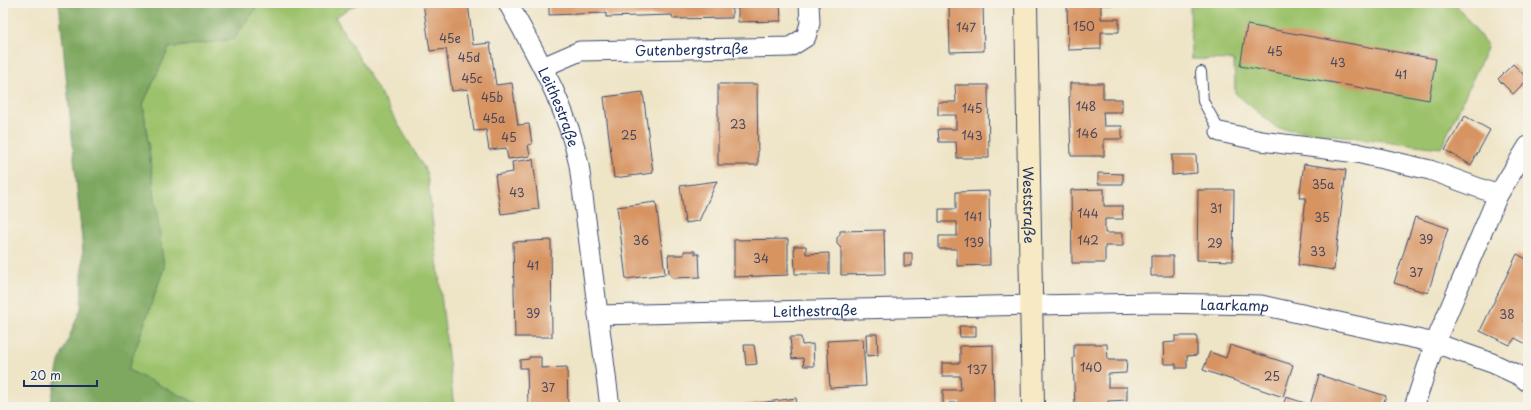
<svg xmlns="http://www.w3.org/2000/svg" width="1531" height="410" font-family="'Playpen Sans',sans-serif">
  <rect width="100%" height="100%" fill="#f7f3e8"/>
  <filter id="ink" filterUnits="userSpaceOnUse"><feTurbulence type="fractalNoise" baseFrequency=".025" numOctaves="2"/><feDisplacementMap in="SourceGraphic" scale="8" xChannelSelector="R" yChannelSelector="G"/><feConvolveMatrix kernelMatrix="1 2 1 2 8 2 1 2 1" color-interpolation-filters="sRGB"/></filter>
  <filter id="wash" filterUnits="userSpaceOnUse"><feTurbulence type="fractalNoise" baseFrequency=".012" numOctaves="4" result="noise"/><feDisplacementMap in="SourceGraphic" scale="16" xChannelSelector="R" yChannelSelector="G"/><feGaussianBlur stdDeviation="0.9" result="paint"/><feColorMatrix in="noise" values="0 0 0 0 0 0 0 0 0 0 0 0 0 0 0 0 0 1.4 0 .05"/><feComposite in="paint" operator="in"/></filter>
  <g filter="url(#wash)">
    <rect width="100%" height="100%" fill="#eee4c6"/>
    <path fill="#9dc26c" stroke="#5c7865" d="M 260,3 L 359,3 L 335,17 L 427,173 L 454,407 L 204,407 L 128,370 L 164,268 L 143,104 L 169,48 L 233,39 Z
      M 1190,3 L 1455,3 L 1488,46 L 1441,148 L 1277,128 L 1235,93 L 1234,60 L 1191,59 Z"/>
    <path fill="#7ea860" stroke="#4c6c5f" d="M 59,3 L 260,3 L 234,39 L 169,48 L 143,104 L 164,268 L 128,370 L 204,407 L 51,407 L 51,402 L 59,362 L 81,308 L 83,251 Z"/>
    <g id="blocks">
      <path fill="#d79360" d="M 423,3 L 468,3 L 473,45 L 490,43 L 496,85 L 512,83 L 518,125 L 529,124 L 532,144 L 528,145 L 530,156 L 508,159 L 506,148 L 489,150 L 486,130 L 474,131 L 468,89 L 452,91 L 446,49 L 430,51 Z
        M 549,3 L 780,3 L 781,21 L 738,22 L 738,8 L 732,8 L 732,18 L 730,18 L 673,19 L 672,15 L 606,17 L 606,13 L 549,15 Z
        M 949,3 L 983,3 L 984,51 L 950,52 Z
        M 1067,3 L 1119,3 L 1119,5 L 1101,5 L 1101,19 L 1119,19 L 1119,32 L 1101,32 L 1101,49 L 1068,50 Z
        M 1247,25 L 1436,59 L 1429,100 L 1240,66 Z
        M 1513,64 L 1528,79 L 1513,94 L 1498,79 Z
        M 1070,83 L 1103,83 L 1103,99 L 1122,99 L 1122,112 L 1103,112 L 1104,126 L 1122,126 L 1122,139 L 1104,139 L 1104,156 L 1071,156 L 1069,97 L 1070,97 Z
        M 718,84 L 757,84 L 758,165 L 718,165 Z
        M 955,85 L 988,85 L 989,158 L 957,158 L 956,142 L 939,142 L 938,129 L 956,129 L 956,115 L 938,115 L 938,102 L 956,102 Z
        M 643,92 L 653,173 L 614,178 L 604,97 Z
        M 1465,116 L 1490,130 L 1471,165 L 1445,150 Z
        M 1172,155 L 1196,155 L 1197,173 L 1172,175 Z
        M 533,159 L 539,209 L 501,214 L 495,175 L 513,172 L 512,162 Z
        M 1304,164 L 1346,170 L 1334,270 L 1298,265 L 1306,198 L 1299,198 Z
        M 1098,173 L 1123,174 L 1123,184 L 1098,184 Z
        M 717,181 L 699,221 L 685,223 L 680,186 Z
        M 1104,189 L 1104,206 L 1122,206 L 1123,219 L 1105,219 L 1105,233 L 1123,233 L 1123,246 L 1105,246 L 1105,263 L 1072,263 L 1071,190 Z
        M 1198,190 L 1234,190 L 1233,261 L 1197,260 Z
        M 989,191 L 990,265 L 957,266 L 957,249 L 939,249 L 939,236 L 957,236 L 957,222 L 939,222 L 939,209 L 956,209 L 956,192 Z
        M 656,202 L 665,274 L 626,279 L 617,207 Z
        M 1415,217 L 1448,228 L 1428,293 L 1394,283 Z
        M 884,230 L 885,274 L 841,275 L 841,248 L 837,244 L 837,238 L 840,234 L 840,231 Z
        M 788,239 L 788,275 L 734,277 L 734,240 Z
        M 551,240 L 552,337 L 515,337 L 513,242 Z
        M 794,246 L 806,246 L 806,254 L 829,253 L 829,274 L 795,274 Z
        M 684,251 L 695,251 L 695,254 L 699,254 L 700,277 L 674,278 L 669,274 L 668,255 L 684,255 Z
        M 904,253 L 912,253 L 912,266 L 904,266 Z
        M 1517,254 L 1528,260 L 1528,308 L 1523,321 L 1528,323 L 1528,345 L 1515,338 L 1510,345 L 1480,331 Z
        M 1151,256 L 1173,256 L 1173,276 L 1151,276 Z
        M 959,326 L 976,326 L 976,337 L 960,337 Z
        M 866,334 L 877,334 L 878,355 L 867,356 Z
        M 1175,336 L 1197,336 L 1197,355 L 1187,356 L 1187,368 L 1176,368 L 1176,364 L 1164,364 L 1163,343 L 1175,342 Z
        M 790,337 L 801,337 L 802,345 L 813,344 L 814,366 L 804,366 L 803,358 L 792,359 Z
        M 863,339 L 866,386 L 830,388 L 827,341 Z
        M 1074,344 L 1107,344 L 1108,360 L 1127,360 L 1126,373 L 1108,374 L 1108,387 L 1127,387 L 1127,400 L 1108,401 L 1108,407 L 1075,407 L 1073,358 L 1074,358 Z
        M 744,345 L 754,345 L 757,364 L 746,365 Z
        M 993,345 L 994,407 L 961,407 L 961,403 L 949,403 L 949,407 L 943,407 L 943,390 L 961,390 L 960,376 L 942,376 L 942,363 L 960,363 L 960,346 Z
        M 1230,345 L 1293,365 L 1283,397 L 1203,370 L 1210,352 L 1226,358 Z
        M 529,357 L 541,357 L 541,368 L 567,367 L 568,407 L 528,407 L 527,368 L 520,368 L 520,360 L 529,359 Z
        M 1319,375 L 1386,396 L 1382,407 L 1317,407 L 1310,405 Z
        M 1286,397 L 1308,404 L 1307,407 L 1282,407 Z
        M 796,398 L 797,407 L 737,407 L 737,406 Z"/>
    </g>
  </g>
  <g filter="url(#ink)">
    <use href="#blocks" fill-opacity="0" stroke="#3b4a6e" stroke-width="1"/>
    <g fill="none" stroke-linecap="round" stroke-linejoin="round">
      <defs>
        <path id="lane" d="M 1201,72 L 1203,101 L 1220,132"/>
        <g id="street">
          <path id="s1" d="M 508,3 C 536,55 567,106 579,165 L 610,407"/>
          <path id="s2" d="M 543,67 L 580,51 L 790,47 L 806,37 L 810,23 L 809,3"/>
          <path d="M 1220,132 L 1261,141 L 1357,153 L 1430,170 L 1498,195"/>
          <path id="s3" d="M 598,315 L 1032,305 L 1157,303 L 1261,305 L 1435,343 L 1492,363 L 1520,376 L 1528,382"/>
          <path d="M 1414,407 L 1435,343 L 1498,195 L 1528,146"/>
        </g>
        <g id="secondary">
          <path id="s4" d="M 1026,3 L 1033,407"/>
        </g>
      </defs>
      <use href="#lane" stroke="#3b4a6e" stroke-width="12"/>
      <use href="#street" stroke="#3b4a6e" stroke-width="21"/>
      <use href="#secondary" stroke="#3b4a6e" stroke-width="24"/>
      <use href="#lane" stroke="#fff" stroke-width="10"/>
      <use href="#street" stroke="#fff" stroke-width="19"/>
      <use href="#secondary" stroke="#f7e9c3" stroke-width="22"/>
    </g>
  </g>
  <g text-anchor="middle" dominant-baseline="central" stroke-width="4" stroke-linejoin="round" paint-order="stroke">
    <g font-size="12" fill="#4a485e">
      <text x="1084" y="26">150</text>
      <text x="966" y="27">147</text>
      <text x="450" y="38">45e</text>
      <text x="1275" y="51">45</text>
      <text x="469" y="57">45d</text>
      <text x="1338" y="62">43</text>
      <text x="1401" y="74">41</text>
      <text x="472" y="78">45c</text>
      <text x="492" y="97">45b</text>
      <text x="1086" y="106">148</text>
      <text x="972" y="108">145</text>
      <text x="494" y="118">45a</text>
      <text x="738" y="124">23</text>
      <text x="1087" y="133">146</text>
      <text x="629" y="135">25</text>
      <text x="972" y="135">143</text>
      <text x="509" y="137">45</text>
      <text x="1323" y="184">35a</text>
      <text x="517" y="192">43</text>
      <text x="1216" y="208">31</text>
      <text x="1088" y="213">144</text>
      <text x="973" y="216">141</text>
      <text x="1322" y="217">35</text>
      <text x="1426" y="239">39</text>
      <text x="641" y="240">36</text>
      <text x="1088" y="240">142</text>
      <text x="974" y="242">139</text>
      <text x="1215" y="243">29</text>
      <text x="1318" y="251">33</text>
      <text x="761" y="258">34</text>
      <text x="533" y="265">41</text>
      <text x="1416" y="272">37</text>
      <text x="533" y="313">39</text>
      <text x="1507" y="314">38</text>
      <text x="1091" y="367">140</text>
      <text x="977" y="369">137</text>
      <text x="1272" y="376">25</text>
      <text x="548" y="387">37</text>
    </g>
    <g font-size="14" fill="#1b2f5e" stroke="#f7f3e8">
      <text stroke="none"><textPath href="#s2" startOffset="152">Gutenbergstraße</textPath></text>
      <text stroke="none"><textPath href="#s1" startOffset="116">Leithestraße</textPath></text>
      <text stroke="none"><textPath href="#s4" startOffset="202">Weststraße</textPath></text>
      <text stroke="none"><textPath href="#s3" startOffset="637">Laarkamp</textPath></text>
      <text stroke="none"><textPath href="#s3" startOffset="217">Leithestraße</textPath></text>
    </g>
  </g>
  <rect width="1531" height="410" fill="none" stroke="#f7f3e8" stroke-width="16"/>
  <path d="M24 380v6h73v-6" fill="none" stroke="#1b2f5e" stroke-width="2"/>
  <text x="30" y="380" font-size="12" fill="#1b2f5e" stroke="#f7f3e8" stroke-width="3" paint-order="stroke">20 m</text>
</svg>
